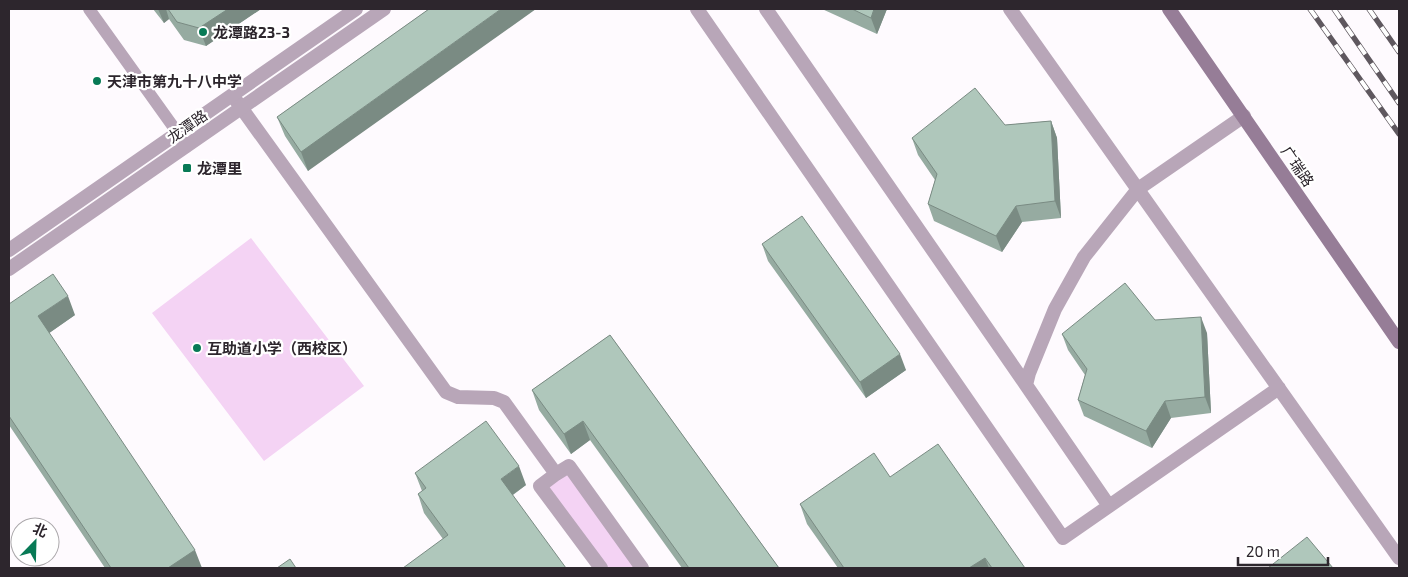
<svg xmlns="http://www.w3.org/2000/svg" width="1408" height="577" font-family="'Exo 2','Noto Sans SC',sans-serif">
  <rect width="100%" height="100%" fill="#fefafe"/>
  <path fill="#f4d3f4" d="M 251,238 L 364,386 L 264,461 L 152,313 Z
    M 574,472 L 642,568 L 602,568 L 540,486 Z"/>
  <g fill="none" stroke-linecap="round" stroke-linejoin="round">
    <path stroke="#b8a6b8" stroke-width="12" d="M 89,9 L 177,132 L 186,147"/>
    <path stroke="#b8a6b8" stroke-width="14" d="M 697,9 L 1063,538 L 1279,388
      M 766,9 L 1026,385 L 1029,373 L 1055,309 L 1084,257 L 1138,189 L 1244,116
      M 1010,9 L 1399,558
      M 235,99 L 446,392 L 458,397 L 494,398 L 504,402 L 556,474 L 569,466 L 642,568
      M 1026,385 L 1109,506
      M 556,474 L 540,486 L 601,568"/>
    <path stroke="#b8a6b8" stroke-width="14" d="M 9,250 L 356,9
      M 9,269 L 384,9"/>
    <path stroke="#967d97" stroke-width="14" d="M 1169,9 L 1399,342"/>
    <defs>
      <path id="rail" d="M 1310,9 L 1399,134
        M 1334,9 L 1399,103
        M 1369,9 L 1399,52"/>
    </defs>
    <use href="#rail" stroke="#5f585f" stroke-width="5.5"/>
    <use href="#rail" stroke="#fff" stroke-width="4" stroke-dasharray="11" stroke-linecap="butt"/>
  </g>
  <path fill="#96aba1" d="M 153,9 L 261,9 L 206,46 L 184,40 L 169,19 L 164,23 Z
    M 429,9 L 308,171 L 285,136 L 277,117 Z
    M 822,9 L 887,9 L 877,34 Z
    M 1051,121 L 1057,138 L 1061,218 L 1022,222 L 1002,252 L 934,221 L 928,204 L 935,180 L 918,155 L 912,138 L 1005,125 Z
    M 762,244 L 906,370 L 866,398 L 768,261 Z
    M 9,304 L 75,315 L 49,333 L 202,568 L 105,568 L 9,425 Z
    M 1155,320 L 1207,333 L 1211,413 L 1171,418 L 1152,448 L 1084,416 L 1078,400 L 1085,375 L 1068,350 L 1062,334 Z
    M 610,335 L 779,568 L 682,568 L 590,440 L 571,454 L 539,410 L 532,390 Z
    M 415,473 L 526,485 L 513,495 L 443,539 L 424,513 L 418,494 L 422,491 Z
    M 890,477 L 1025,568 L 838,568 L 807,524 L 800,504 Z"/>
  <path fill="#7a8b83" d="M 158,9 L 166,9 L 169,19 L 164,23 Z
    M 228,9 L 261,9 L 206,46 L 199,28 Z
    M 501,9 L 536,9 L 308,171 L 301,152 Z
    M 874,9 L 887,9 L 877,34 L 871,18 Z
    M 1051,121 L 1057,138 L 1061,218 L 1055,201 Z
    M 1016,206 L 1022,222 L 1002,252 L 996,236 Z
    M 68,296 L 75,315 L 45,336 L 38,316 Z
    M 1201,317 L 1207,333 L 1211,413 L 1205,397 Z
    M 900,354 L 906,370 L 866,398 L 860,382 Z
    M 1165,401 L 1171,418 L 1152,448 L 1146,431 Z
    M 583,421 L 590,440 L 571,454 L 564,434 Z
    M 519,466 L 526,485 L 508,498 L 501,479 Z
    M 195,550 L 202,568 L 168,568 Z
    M 985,558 L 989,568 L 969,568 Z"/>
  <path fill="#afc7bb" stroke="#7a8b83" d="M 168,9 L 228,9 L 199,28 L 177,22 Z
    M 429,9 L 501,9 L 301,152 L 277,117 Z
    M 852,9 L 874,9 L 871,18 Z
    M 975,88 L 1005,125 L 1051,121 L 1055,201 L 1016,206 L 996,236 L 928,204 L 937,174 L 912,138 Z
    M 802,216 L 900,354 L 860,382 L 762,244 Z
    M 53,274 L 68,296 L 38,316 L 195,550 L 168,568 L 111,568 L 9,416 L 9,304 Z
    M 1125,283 L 1155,320 L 1201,317 L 1205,397 L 1165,401 L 1146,431 L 1078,400 L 1087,369 L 1062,334 Z
    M 610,335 L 779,568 L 689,568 L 583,421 L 564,434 L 532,390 Z
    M 486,421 L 519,466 L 501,479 L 566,568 L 403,568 L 448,535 L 418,494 L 426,488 L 415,473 Z
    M 938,444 L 1025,568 L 992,568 L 985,558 L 969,568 L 844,568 L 800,504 L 874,453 L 890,477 Z
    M 1307,537 L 1333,568 L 1268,568 Z
    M 290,559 L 296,568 L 277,568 Z"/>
  <g fill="#087a56" stroke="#fff" stroke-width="2">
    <circle cx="203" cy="32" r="5"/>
    <circle cx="97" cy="81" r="5"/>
    <rect x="182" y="163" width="10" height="10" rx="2.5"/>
    <circle cx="197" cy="348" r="5"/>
  </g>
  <g text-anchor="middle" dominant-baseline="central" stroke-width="4.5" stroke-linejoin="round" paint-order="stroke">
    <g font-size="15" font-weight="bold" fill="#2d262d" stroke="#fff" text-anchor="start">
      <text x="213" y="32">龙潭路23-3</text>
      <text x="107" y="81">天津市第九十八中学</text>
      <text x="197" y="168">龙潭里</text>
      <text x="207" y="348">互助道小学（西校区）</text>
    </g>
    <g font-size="15" fill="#2d262d" stroke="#fff">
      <text transform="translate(187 126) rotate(-35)">龙潭路</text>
      <text transform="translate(1298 166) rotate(56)">广瑞路</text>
    </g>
  </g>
  <rect width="1408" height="577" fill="none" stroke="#2d262d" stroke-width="20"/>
  <g transform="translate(35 542) rotate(23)"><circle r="24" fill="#ffffff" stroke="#aba8ab"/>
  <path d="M0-4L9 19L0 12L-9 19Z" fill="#087a56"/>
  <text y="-8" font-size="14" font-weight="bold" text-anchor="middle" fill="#2d262d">北</text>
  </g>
  <path d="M1238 557v8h90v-8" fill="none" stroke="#2d262d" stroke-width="2.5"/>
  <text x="1246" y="557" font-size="15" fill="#2d262d" stroke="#ffffff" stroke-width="4" paint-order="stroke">20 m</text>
</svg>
